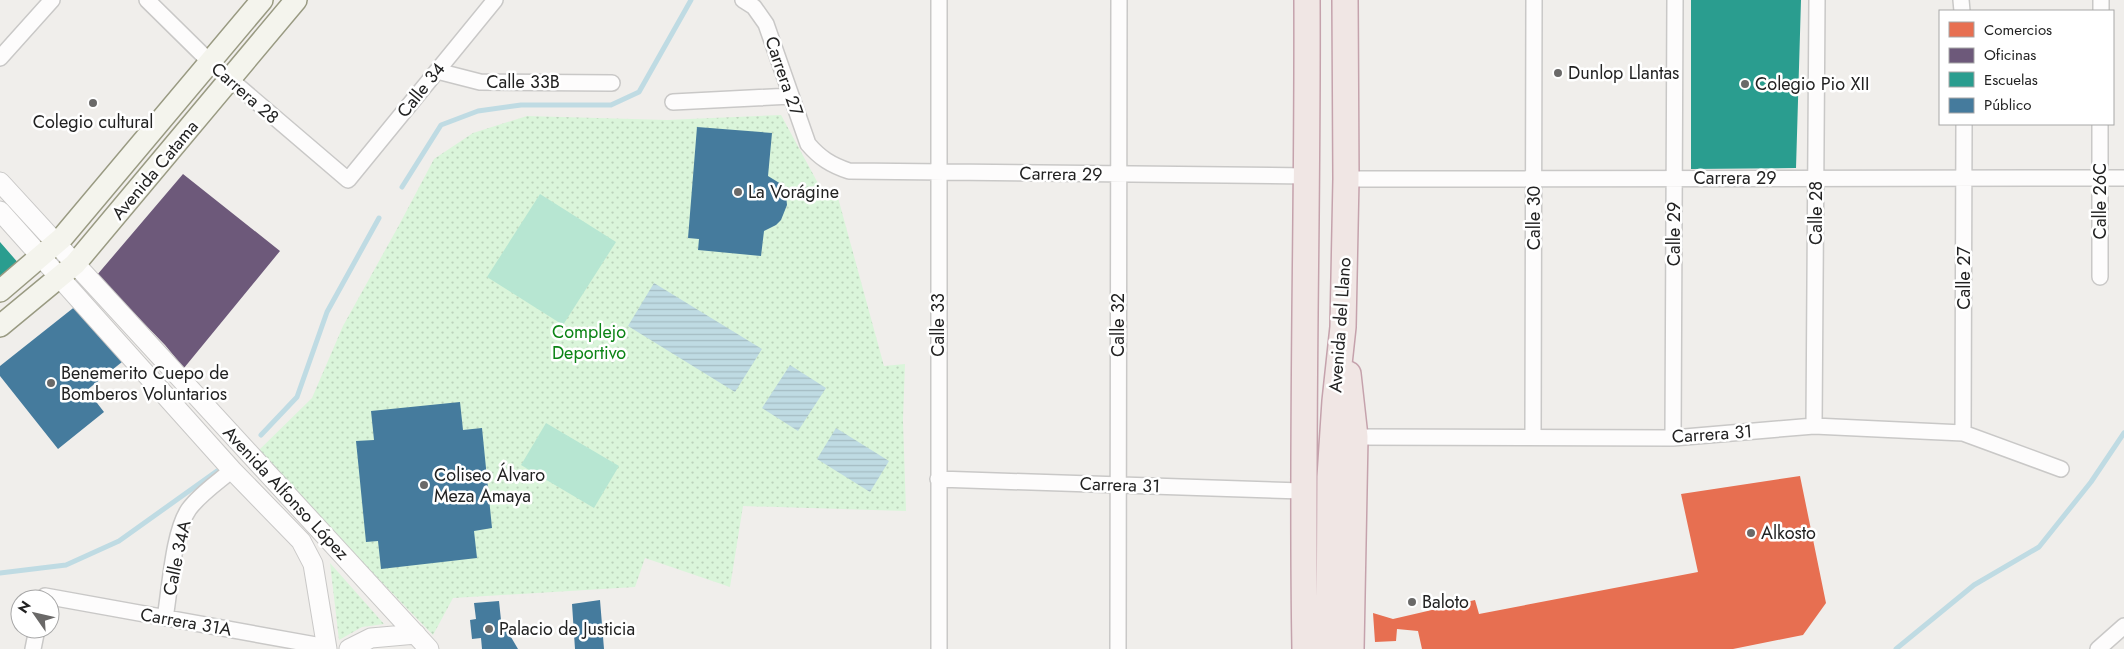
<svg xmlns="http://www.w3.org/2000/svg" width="2124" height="649" font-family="Jost,sans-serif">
  <defs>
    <pattern id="park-dots" width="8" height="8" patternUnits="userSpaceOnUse" patternTransform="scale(1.25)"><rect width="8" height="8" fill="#daf5da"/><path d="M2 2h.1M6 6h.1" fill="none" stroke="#bbd2bb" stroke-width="1.8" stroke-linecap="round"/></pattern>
    <pattern id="water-rules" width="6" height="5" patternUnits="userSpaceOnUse" patternTransform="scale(1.25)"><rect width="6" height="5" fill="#bfdbe3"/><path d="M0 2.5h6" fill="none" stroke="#a4bcc2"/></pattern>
  </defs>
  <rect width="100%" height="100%" fill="#f0eeeb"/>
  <path fill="url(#park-dots)" d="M 781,115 L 826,198 L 837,194 L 884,366 L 905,364 L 903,420 L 906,511 L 743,506 L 730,587 L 645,558 L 635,587 L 453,598 L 433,635 L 256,453 L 312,398 L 343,326 L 398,227 L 434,159 L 473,133 L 527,116 L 667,120 Z
    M 330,563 L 384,624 L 362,627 L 339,640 Z"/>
  <path fill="#b7e6d2" d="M 540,194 L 616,242 L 563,325 L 487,277 Z
    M 546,423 L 619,466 L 594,508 L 521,465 Z"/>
  <path fill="url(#water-rules)" d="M 654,283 L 762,349 L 735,392 L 628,326 Z
    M 790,365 L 826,388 L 798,431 L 762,408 Z
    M 836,428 L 889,461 L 870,492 L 817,459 Z"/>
  <path fill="#e76f51" d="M 1800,476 L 1826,603 L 1803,635 L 1733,649 L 1422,649 L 1418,631 L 1397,629 L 1396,641 L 1375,642 L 1373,613 L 1393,619 L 1475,600 L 1479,614 L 1698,572 L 1681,494 Z"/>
  <path fill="#6d597a" d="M 183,174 L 280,251 L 184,368 L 165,345 L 97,275 Z"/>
  <path fill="#2a9d8f" d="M 1691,0 L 1801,0 L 1796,168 L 1691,169 Z
    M 0,242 L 20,265 L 0,281 Z"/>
  <path fill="#457b9d" d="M 697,127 L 772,133 L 768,176 L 781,184 L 786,195 L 787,205 L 781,220 L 776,225 L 764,231 L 761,256 L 698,250 L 699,239 L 688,238 Z
    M 77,305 L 122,362 L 87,390 L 104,412 L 58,449 L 0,376 L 0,366 Z
    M 460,402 L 463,430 L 482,428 L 492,528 L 474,531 L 477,558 L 381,569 L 378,541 L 366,542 L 356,441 L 374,440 L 371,411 Z
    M 600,600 L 604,649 L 575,649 L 572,604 Z
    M 499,601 L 501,620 L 518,649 L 482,649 L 481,638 L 472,639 L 470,620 L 476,619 L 474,603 Z"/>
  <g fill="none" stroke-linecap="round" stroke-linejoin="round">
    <path stroke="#bfdbe3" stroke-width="5" d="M 402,187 L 441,125 L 478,111 L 521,105 L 611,105 L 639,92 L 691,0
      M 261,435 L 297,397 L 327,312 L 379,218
      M 0,573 L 66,565 L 119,541 L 217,471
      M 1896,649 L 1974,585 L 2039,547 L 2091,482 L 2124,433"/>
    <defs>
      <path id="minor" d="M 147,0 L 211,63 L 348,180 L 495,0
        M 743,0 L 754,7 L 766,24 L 808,144 C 820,158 831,165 849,171 L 1308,176
        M 1961,0 L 1962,11
        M 2101,11 L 2101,0
        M 0,58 L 52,0
        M 437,71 L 480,82 L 612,83
        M 673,102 L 791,96
        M 1346,179 L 2124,178
        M 2100,277 L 2100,124
        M 1814,426 L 1817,0
        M 1963,433 L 1964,124
        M 1533,436 L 1534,0
        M 1355,437 L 1673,438 L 1814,426 L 1963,433 L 2061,469
        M 1673,438 L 1675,0
        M 938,479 L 1302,491
        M 44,599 L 45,596 L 327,647
        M 165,618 C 170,590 173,531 189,509 C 200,494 218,482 232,470
        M 33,649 L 37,629
        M 939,649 L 939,0
        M 1118,649 L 1119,0
        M 2098,649 L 2124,626"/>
      <path id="tertiary" d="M 0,182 L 429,649
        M 0,211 L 232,470 L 301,541 L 313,564 L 327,649
        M 349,649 L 371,638 L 416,634"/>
      <path id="secondary" d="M 0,291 L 62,238 L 262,0
        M 0,326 L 75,264 L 296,0"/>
      <path id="trunk" d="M 1348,374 L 1355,437 L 1351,649
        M 1305,649 C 1301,433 1308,216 1307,0
        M 1329,649 L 1330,477 L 1335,401 L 1343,327 L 1346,179 L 1345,0"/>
    </defs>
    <use href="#minor" stroke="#c9c8c7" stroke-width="18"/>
    <use href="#tertiary" stroke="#c9c8c7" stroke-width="21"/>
    <use href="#secondary" stroke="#999a82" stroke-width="24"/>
    <use href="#trunk" stroke="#c5a2ac" stroke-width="28"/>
    <use href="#minor" stroke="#fdfcfc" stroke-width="15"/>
    <use href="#tertiary" stroke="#fdfcfc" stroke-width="19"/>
    <use href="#secondary" stroke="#f4f4ed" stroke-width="21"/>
    <use href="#trunk" stroke="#f0e6e4" stroke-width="25"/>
  </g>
  <g fill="#6a6968" stroke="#fff" stroke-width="2">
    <circle cx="1558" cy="73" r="5"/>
    <circle cx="1745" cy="84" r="5"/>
    <circle cx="93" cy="103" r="5"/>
    <circle cx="738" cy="192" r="5"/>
    <circle cx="51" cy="383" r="5"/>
    <circle cx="424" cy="485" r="5"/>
    <circle cx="1751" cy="533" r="5"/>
    <circle cx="1412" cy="602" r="5"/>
    <circle cx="489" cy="629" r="5"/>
  </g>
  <g text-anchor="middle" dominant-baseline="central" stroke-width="5" stroke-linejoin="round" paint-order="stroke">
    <g font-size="18" fill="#222" stroke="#fff" text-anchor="start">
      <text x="1568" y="73">Dunlop Llantas</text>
      <text x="1755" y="84">Colegio Pio XII</text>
      <text x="93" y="122" text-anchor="middle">Colegio cultural</text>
      <text x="748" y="192">La Vorágine</text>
      <text x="61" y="373">Benemerito Cuepo de<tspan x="61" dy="21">Bomberos Voluntarios</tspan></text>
      <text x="434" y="475">Coliseo Álvaro<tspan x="434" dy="21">Meza Amaya</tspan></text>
      <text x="1761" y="533">Alkosto</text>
      <text x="1422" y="602">Baloto</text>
      <text x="499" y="629">Palacio de Justicia</text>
    </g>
    <g font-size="18" fill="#222" stroke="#fff">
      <text transform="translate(784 76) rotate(71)">Carrera 27</text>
      <text x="523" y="82">Calle 33B</text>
      <text transform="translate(421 90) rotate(-51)">Calle 34</text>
      <text transform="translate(245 93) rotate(41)">Carrera 28</text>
      <text transform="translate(155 170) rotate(-50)">Avenida Catama</text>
      <text transform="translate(1061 174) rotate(1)">Carrera 29</text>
      <text x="1735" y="178">Carrera 29</text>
      <text transform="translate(2100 201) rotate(-90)">Calle 26C</text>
      <text transform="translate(1816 213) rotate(-90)">Calle 28</text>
      <text transform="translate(1534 218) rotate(-90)">Calle 30</text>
      <text transform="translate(1674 234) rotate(-90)">Calle 29</text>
      <text transform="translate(1964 278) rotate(-90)">Calle 27</text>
      <text transform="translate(938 325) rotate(-90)">Calle 33</text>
      <text transform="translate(1118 325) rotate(-90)">Calle 32</text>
      <text transform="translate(1340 325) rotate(-86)">Avenida del Llano</text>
      <text transform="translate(1712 434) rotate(-4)">Carrera 31</text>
      <text transform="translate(1120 485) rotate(2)">Carrera 31</text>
      <text transform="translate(286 493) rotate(47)">Avenida Alfonso López</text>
      <text transform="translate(177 558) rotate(-78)">Calle 34A</text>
      <text transform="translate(186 622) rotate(10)">Carrera 31A</text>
    </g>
    <g font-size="18" fill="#0c8416" stroke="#fff">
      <text x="589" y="332">Complejo<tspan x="589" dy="21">Deportivo</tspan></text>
    </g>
  </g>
  <rect x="1939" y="10" width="175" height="115" fill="#ffffff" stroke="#a7a7a7"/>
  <rect x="1949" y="22" width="25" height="15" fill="#e76f51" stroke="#a7a7a7"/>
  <text x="1984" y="35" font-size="15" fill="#222222">Comercios</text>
  <rect x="1949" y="48" width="25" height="15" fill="#6d597a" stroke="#a7a7a7"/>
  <text x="1984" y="60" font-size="15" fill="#222222">Oficinas</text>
  <rect x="1949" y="72" width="25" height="15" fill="#2a9d8f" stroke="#a7a7a7"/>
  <text x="1984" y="85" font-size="15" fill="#222222">Escuelas</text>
  <rect x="1949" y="98" width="25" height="15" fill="#457b9d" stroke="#a7a7a7"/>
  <text x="1984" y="110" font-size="15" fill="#222222">Público</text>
  <g transform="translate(35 614) rotate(304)"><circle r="24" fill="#ffffff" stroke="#a7a7a7"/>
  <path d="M0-4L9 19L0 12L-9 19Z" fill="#6a6968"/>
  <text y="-8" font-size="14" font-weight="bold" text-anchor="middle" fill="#222222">N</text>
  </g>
</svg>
